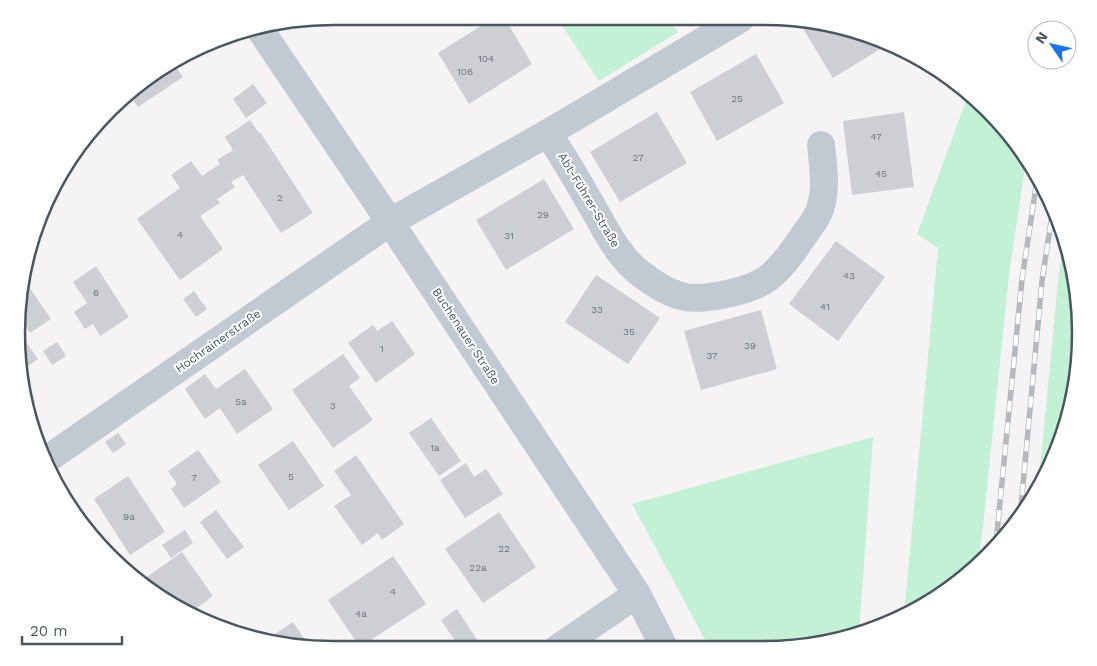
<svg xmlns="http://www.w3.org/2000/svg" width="1097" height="666" font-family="'Work Sans',sans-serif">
  <rect width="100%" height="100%" fill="#f5f3f3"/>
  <path fill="#c3f1d5" d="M 557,18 L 666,18 L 678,32 L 599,81 Z
    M 968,95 L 1026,161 L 1009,275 L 983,526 L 979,557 L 922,607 L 904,615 L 938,248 L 917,234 Z
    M 1063,247 L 1078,291 L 1070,415 L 1039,479 L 1058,281 Z
    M 873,437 L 859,634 C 814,652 758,649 710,649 L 632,504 Z"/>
  <path fill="#cdcfd5" d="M 495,17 L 504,17 L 532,64 L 469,104 L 438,53 Z
    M 812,21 L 885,40 L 890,43 L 833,78 L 802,27 Z
    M 756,54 L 784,103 L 717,141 L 690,92 Z
    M 174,64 L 183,77 L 138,107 L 129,93 L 140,82 Z
    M 253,84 L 267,103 L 246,118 L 233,99 Z
    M 657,112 L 687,163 L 620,202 L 590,152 Z
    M 904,112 L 914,187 L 852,195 L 843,121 Z
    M 250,120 L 259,133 L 260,132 L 313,213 L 281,233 L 243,175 L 231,182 L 235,187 L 217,199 L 220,203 L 200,216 L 223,249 L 180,280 L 137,219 L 180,188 L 171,175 L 191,161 L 202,176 L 220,164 L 217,160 L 233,150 L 225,137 Z
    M 544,179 L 574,229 L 506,270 L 476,220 Z
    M 836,241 L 885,277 L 838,341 L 789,304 Z
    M 96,266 L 129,317 L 100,336 L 93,324 L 85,329 L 74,312 L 87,303 L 73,282 Z
    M 596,275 L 660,318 L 628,364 L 565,322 Z
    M 25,281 L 51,319 L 30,333 L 19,317 Z
    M 194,291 L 207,309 L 196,317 L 183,299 Z
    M 761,310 L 777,369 L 701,390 L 684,331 Z
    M 392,321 L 415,354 L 376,383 L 348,343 L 373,325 L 377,331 Z
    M 18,322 L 25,332 L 21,335 L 38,359 L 22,370 L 16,333 Z
    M 57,342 L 66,356 L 52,365 L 43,351 Z
    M 343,354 L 360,378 L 349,386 L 373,420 L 333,448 L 292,390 Z
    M 245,369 L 273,409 L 237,434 L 220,408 L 205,419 L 185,389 L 205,374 L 216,389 Z
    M 431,418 L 461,461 L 439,476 L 409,433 Z
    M 118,433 L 126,444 L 113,453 L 105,442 Z
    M 293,441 L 324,486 L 289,510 L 258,465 Z
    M 198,450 L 221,482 L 184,508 L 171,489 L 177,484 L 168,471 Z
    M 356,455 L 404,524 L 382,540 L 378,533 L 362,545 L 334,506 L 351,495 L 334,471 Z
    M 466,463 L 474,477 L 486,469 L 503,494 L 465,518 L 440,480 Z
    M 128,476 L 165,532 L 130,555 L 94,499 Z
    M 216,510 L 244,547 L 227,559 L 200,522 Z
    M 499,512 L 536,567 L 483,603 L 445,549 Z
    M 185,530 L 193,543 L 171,558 L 162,545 Z
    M 182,552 L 213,596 L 190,613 L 153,592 L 144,579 Z
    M 393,556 L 426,604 L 360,647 L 328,600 Z
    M 457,609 L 479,643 L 472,648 L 460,648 L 441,620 Z
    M 293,622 L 310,647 L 292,647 L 266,640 Z"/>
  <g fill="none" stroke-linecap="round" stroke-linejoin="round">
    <path stroke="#c1cad2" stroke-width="28" d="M 259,28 L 390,222 L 637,594 L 665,649
      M 548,133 C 562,155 576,178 589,201 C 604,226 617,256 641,274 C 653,283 666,292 681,296 C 700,302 744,292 762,282 C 778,273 792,253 802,238 C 808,229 817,219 820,209 C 827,188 823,166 821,145
      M 46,460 L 390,222 L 548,133 L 740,19
      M 558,648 L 637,594"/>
    <defs>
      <path id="rail" d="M 1020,517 L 1042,281 L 1052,215
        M 996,543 L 1022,279 L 1038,174"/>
    </defs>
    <use href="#rail" stroke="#b5b8bd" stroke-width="5.5"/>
    <use href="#rail" stroke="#fff" stroke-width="4" stroke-dasharray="11" stroke-linecap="butt"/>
  </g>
  <g text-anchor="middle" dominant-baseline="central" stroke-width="4" stroke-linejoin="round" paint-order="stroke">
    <g font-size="10" fill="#6b747e">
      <text x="486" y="58">104</text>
      <text x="465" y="71">106</text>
      <text x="737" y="98">25</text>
      <text x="876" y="136">47</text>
      <text x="638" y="157">27</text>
      <text x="881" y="173">45</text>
      <text x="280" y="197">2</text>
      <text x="543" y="214">29</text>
      <text x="180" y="234">4</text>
      <text x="509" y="235">31</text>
      <text x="849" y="275">43</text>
      <text x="96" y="292">6</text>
      <text x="825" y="306">41</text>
      <text x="597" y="309">33</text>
      <text x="629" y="331">35</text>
      <text x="750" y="345">39</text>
      <text x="382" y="348">1</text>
      <text x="712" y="355">37</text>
      <text x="241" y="401">5a</text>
      <text x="333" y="405">3</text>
      <text x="435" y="447">1a</text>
      <text x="291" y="476">5</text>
      <text x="194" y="477">7</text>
      <text x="129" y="516">9a</text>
      <text x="504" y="548">22</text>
      <text x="478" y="567">22a</text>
      <text x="393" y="591">4</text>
      <text x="361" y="613">4a</text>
    </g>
    <g font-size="12" fill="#4a5661" stroke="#fff">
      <text transform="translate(589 200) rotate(59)">Abt-Führer-Straße</text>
      <text transform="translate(466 336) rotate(57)">Buchenauer Straße</text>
      <text transform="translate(218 341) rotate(-35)">Hochrainerstraße</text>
    </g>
  </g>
  <path d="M0 0H1097V666H0ZM333 25H764A308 308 0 0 1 1072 333V333A308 308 0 0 1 764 641H333A308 308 0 0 1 25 333V333A308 308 0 0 1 333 25Z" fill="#fff" fill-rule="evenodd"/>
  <path fill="none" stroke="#4a5661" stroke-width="2.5" d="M333 25H764A308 308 0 0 1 1072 333V333A308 308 0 0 1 764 641H333A308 308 0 0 1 25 333V333A308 308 0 0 1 333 25Z"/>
  <g transform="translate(1052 45) rotate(304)"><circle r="24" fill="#ffffff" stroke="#b7bbc0"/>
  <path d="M0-4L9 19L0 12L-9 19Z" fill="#1a73e8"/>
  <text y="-8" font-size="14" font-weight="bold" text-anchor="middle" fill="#4a5661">N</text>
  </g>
  <path d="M22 636v8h100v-8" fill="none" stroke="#4a5661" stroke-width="2.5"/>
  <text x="30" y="636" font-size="15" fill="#4a5661" stroke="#ffffff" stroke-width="4" paint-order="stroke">20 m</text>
</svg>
